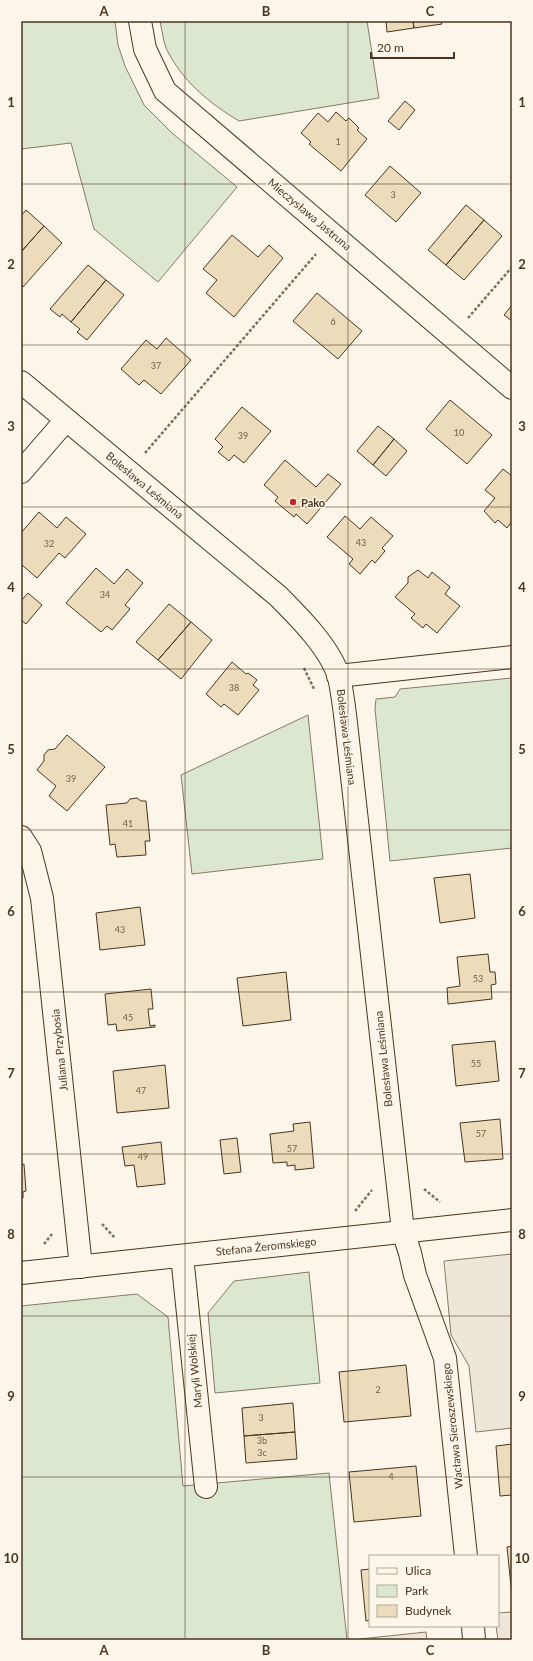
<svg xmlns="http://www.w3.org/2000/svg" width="533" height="1661" font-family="Lato,sans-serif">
  <rect width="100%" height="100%" fill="#fbf6e9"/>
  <path fill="#dce7d0" stroke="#887966" d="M 21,21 L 115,21 L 118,45 L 125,66 L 144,105 L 172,133 L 237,187 L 158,282 L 94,229 L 71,143 L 21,149 Z
    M 160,21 L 367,21 L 379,98 L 239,121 C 209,103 181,80 166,48 C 163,40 162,30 160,21 Z
    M 512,678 L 512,848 L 390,861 L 375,709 L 376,699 L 395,697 L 400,689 Z
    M 308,715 L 323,859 L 192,874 L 181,775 Z
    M 309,1272 L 320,1383 L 215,1393 L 208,1313 L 234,1281 Z
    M 137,1294 L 168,1317 L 183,1486 L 329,1473 L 347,1640 L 21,1640 L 21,1306 Z"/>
  <path fill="#ede7d9" stroke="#887966" d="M 512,1254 L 512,1428 L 476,1432 L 469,1366 L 451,1335 L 444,1261 Z
    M 512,1612 L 512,1640 L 498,1640 L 496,1626 L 498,1626 L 498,1613 Z
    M 426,1632 L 427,1640 L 361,1640 L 360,1639 Z"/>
  <path fill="#ecdcbc" stroke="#4a3520" d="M 386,21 L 413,21 L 414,28 L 387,32 Z
    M 413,21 L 441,21 L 442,24 L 414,28 Z
    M 405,101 L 415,110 L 399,130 L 388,121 Z
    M 336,112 L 346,121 L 349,118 L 359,128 L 357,130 L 367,139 L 341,171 L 309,144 L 311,142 L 301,133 L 318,113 L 328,122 Z
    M 390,166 L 421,193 L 396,222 L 365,195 Z
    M 466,205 L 484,220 L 446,265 L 428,250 Z
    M 26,210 L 44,226 L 21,252 L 21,216 Z
    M 484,220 L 502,236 L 464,280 L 446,265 Z
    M 44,226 L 62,243 L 23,287 L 21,284 L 21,252 Z
    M 232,235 L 258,257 L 269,245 L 283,258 L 234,317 L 206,293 L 217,280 L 203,269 Z
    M 88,265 L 106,280 L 71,322 L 62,314 L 60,317 L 50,309 Z
    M 106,280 L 124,295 L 87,340 L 77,332 L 80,329 L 71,322 Z
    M 317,293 L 362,331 L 338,359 L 293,321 Z
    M 512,305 L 512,321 L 504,315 Z
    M 166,338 L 191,360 L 161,394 L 144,380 L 139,385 L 121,369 L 146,340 L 157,349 Z
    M 450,400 L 492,435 L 467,464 L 426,429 Z
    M 242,407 L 271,431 L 244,463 L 234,455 L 229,461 L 218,452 L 223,447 L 215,439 Z
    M 378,426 L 394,439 L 373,465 L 357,451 Z
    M 394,439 L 407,451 L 386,476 L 373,465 Z
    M 285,460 L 316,487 L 328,474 L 341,484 L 307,524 L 296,514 L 294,517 L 275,501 L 278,497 L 264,485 Z
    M 503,469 L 512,476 L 512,521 L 507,528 L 498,520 L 495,523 L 484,511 L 495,498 L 485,490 Z
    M 39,512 L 57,528 L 66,517 L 86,534 L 65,558 L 59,553 L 37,578 L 21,564 L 21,533 Z
    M 345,516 L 360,529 L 371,517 L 393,536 L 382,548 L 385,551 L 375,563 L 372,560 L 360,574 L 349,564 L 353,559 L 327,537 Z
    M 96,568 L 114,584 L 127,569 L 143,583 L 125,605 L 130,609 L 112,630 L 107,626 L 101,632 L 66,603 Z
    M 418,570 L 428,578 L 432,572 L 450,587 L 445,594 L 460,606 L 437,633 L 426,624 L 423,628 L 411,618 L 415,614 L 395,597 L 408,583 L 408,577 Z
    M 28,593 L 42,605 L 26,624 L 21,620 L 21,601 Z
    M 169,604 L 191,622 L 158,660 L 136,642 Z
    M 191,622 L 212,640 L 181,679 L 158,660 Z
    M 232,662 L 246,674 L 248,673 L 257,680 L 253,685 L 259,690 L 238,715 L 224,704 L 221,707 L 206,694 Z
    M 67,735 L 105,767 L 67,811 L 49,796 L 56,786 L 37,770 L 44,761 L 44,755 L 48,750 L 55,749 Z
    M 137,798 L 141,801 L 146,801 L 150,841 L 145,841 L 146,855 L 117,857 L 115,844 L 110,845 L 106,805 L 127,803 L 130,799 Z
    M 470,874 L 475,918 L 440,923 L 434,878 Z
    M 140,907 L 145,945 L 100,950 L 96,913 Z
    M 488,954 L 490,972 L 495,972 L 496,984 L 491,985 L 492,999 L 448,1004 L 447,988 L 460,986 L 457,957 Z
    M 286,972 L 291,1020 L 243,1026 L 237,978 Z
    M 151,989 L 153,1009 L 148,1009 L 150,1026 L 155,1025 L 155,1027 L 117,1031 L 116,1024 L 108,1025 L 105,994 Z
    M 495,1041 L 499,1081 L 456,1086 L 452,1045 Z
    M 165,1065 L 169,1108 L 117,1113 L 113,1071 Z
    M 500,1119 L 503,1159 L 465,1162 L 460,1123 Z
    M 310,1122 L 314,1168 L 295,1170 L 295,1165 L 287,1166 L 287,1162 L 273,1163 L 270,1134 L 294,1131 L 293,1124 Z
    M 237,1138 L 241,1172 L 224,1174 L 220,1140 Z
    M 161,1142 L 165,1184 L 137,1187 L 134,1165 L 125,1166 L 122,1147 Z
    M 24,1164 L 26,1191 L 23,1192 L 23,1198 L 21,1198 L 21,1165 Z
    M 406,1365 L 411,1416 L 344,1422 L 339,1372 Z
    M 293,1403 L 295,1432 L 244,1436 L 242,1408 Z
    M 295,1432 L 297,1459 L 246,1463 L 244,1436 Z
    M 512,1444 L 512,1495 L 500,1496 L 496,1446 Z
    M 416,1466 L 421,1516 L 354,1522 L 349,1472 Z
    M 512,1546 L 512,1596 L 507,1547 Z
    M 370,1569 L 370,1620 L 366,1621 L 361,1570 Z"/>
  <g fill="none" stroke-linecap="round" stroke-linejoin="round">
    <defs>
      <path id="street" d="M 140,21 L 145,49 L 165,91 L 512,388
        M 21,382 L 278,596 C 299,617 330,648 339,677 C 343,695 345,714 347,732 L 403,1231 L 410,1253 L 415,1275 L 445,1358 L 466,1556
        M 21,472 L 66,420
        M 338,676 L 512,657
        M 21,837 L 30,851 L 42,898 L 81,1267
        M 182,1256 L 206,1487
        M 21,1273 L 512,1220
        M 473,1626 L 474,1640"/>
    </defs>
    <use href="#street" stroke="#4a3520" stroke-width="24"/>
    <path stroke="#7f6f5c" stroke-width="2.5" stroke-dasharray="3 2" stroke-linecap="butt" d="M 468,318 L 512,267
      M 145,453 L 316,254
      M 304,668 L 314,689
      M 424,1189 L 440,1202
      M 355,1211 L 372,1190
      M 102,1224 L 115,1238
      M 44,1244 L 52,1234"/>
    <use href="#street" stroke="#fbf6e9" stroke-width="22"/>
  </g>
  <path fill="none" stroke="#4a3520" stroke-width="1" stroke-opacity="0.55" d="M 185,21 L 185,1640M 348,21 L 348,1640M 21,184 L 512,184M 21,345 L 512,345M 21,507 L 512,507M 21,669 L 512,669M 21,830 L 512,830M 21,992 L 512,992M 21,1154 L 512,1154M 21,1316 L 512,1316M 21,1477 L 512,1477"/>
  <circle fill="#c62828" stroke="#fbf6e9" stroke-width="1.5" cx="293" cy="502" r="4"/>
  <g text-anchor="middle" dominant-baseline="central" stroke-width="3" stroke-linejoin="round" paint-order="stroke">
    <g font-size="9" fill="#725f47">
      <text x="338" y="141">1</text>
      <text x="393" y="194">3</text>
      <text x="333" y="321">6</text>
      <text x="156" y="365">37</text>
      <text x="459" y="432">10</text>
      <text x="243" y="435">39</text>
      <text x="361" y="542">43</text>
      <text x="49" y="543">32</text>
      <text x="105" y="594">34</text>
      <text x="234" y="687">38</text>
      <text x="71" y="778">39</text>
      <text x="128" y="823">41</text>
      <text x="120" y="929">43</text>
      <text x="478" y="978">53</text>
      <text x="128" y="1017">45</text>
      <text x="476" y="1063">55</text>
      <text x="141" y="1090">47</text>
      <text x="481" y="1133">57</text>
      <text x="292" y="1148">57</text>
      <text x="143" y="1156">49</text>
      <text x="378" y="1389">2</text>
      <text x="261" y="1417">3</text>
      <text x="262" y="1440">3b</text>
      <text x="262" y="1452">3c</text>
      <text x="391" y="1476">4</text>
    </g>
    <g font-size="11" fill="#4a3520" stroke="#fbf6e9">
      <text transform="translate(310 214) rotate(40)">Mieczysława Jastruna</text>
      <text transform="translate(145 485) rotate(40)">Bolesława Leśmiana</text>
      <text transform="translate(347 737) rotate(83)">Bolesława Leśmiana</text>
      <text transform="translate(59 1050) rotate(-96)">Juliana Przybosia</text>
      <text transform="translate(383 1059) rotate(-96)">Bolesława Leśmiana</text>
      <text transform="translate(266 1246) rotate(-6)">Stefana Żeromskiego</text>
      <text transform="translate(194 1371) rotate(-96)">Maryli Wolskiej</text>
      <text transform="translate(452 1426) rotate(-96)">Wacława Sieroszewskiego</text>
    </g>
    <g font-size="11" font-weight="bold" fill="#4a3520" stroke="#fbf6e9" text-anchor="start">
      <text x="301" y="502">Pako</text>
    </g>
  </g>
  <rect width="533" height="1661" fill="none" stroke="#fbf6e9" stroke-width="44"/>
  <rect x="369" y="1555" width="130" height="72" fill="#fbf6e9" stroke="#b4a999"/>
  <rect x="377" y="1568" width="20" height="6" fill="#fbf6e9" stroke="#b4a999"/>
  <text x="405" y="1575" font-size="12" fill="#4a3520">Ulica</text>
  <rect x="377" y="1585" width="20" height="12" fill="#dce7d0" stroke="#b4a999"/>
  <text x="405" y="1595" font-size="12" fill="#4a3520">Park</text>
  <rect x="377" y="1605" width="20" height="12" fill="#ecdcbc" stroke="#b4a999"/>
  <text x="405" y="1615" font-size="12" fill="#4a3520">Budynek</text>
  <path d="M371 52v6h83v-6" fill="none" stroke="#4a3520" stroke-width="2"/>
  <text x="377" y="52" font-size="12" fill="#4a3520" stroke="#fbf6e9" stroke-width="3" paint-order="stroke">20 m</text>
  <rect x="22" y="22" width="489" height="1617" fill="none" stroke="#4a3520" stroke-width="1.5"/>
  <g font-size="13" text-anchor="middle" font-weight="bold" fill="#4a3520">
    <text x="104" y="16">A</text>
    <text x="266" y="16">B</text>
    <text x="430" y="16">C</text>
    <text x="11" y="107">1</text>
    <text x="522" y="107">1</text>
    <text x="11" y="269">2</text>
    <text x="522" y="269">2</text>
    <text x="11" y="431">3</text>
    <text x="522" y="431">3</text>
    <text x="11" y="592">4</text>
    <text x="522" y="592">4</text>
    <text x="11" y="754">5</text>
    <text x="522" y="754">5</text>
    <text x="11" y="916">6</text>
    <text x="522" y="916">6</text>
    <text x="11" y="1078">7</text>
    <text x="522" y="1078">7</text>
    <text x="11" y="1239">8</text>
    <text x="522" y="1239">8</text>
    <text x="11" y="1401">9</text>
    <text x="522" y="1401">9</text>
    <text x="11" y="1563">10</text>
    <text x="522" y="1563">10</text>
    <text x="104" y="1655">A</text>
    <text x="266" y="1655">B</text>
    <text x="430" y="1655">C</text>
  </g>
</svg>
